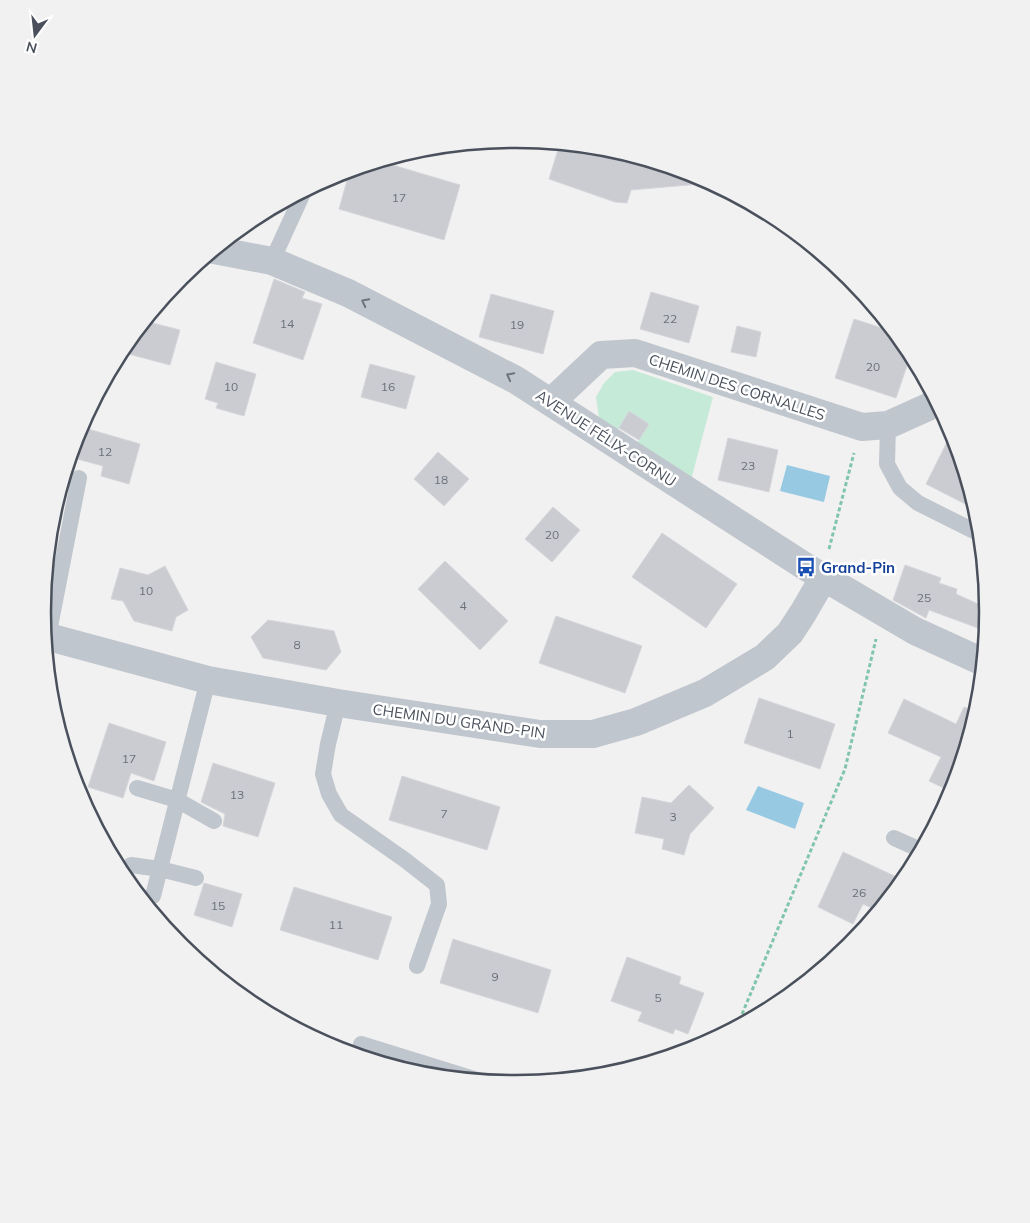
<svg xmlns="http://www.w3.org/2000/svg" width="1030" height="1223" font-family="Mulish,sans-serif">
  <rect width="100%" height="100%" fill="#f2f1f1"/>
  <path fill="#c5ead8" d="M 633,370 L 713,397 L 691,480 L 636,445 L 649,424 L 629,412 L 616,433 L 599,419 L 596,397 L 604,383 L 615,372 Z"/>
  <path fill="#97c9e2" d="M 787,465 L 830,476 L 824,502 L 780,491 Z
    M 758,786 L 804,803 L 795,829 L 746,810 Z"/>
  <path fill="#cbccd2" stroke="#d5d6db" d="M 560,143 L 607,148 L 696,175 L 711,183 L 631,190 L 627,203 L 615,202 L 549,179 Z
    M 379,161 L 460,185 L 444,240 L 339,209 L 350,170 Z
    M 274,279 L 305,292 L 302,298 L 322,304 L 303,360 L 253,343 Z
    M 651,292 L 699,306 L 689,343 L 640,329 Z
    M 491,294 L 554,311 L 543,354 L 479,337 Z
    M 854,319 L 894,332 L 908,350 L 911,354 L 896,398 L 835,378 Z
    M 145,321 L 180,330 L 170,365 L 121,352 Z
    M 737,326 L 761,332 L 756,357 L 731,352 Z
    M 216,362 L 256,374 L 244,416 L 216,408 L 218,403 L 205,399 Z
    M 370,364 L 415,376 L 406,409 L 361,397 Z
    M 629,411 L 649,424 L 639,440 L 619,428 Z
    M 81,427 L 140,444 L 129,484 L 101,476 L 103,466 L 70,457 Z
    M 952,432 L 971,496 L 975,509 L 926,484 Z
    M 728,438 L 778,450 L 769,492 L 718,480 Z
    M 438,452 L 469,479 L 444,506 L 414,479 Z
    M 553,507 L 580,530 L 552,562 L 525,539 Z
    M 662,533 L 737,584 L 706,628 L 632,577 Z
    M 445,561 L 508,621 L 480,650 L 418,589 Z
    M 905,565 L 941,578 L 939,583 L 957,589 L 956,594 L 987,608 L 986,631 L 929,610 L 926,618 L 893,600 Z
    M 165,566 L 188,610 L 176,617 L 172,631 L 134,621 L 123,601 L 111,599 L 120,568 L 148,575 Z
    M 556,616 L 642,646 L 625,693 L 539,663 Z
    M 268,620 L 334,631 L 341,652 L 326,670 L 263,658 L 251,637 Z
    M 759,698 L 835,724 L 820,769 L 744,743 Z
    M 904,699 L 956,724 L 964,707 L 976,712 L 952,792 L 929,781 L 941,757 L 888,733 Z
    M 109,723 L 166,742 L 154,781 L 131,773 L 123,798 L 88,787 Z
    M 213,763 L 275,783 L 258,837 L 223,826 L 225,814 L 201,802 Z
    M 402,776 L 500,807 L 487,850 L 389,820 Z
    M 689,785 L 714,808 L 690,834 L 684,855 L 662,849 L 664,839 L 635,833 L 642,797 L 671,803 Z
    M 843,852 L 903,880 L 878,911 L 863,904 L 853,924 L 818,907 Z
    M 204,883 L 242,894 L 232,927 L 194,915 Z
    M 294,887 L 392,917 L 378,960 L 280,930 Z
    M 453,939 L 551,970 L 538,1013 L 440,983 Z
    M 627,957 L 681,977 L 679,984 L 704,993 L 688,1034 L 675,1029 L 673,1034 L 638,1021 L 642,1012 L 611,1001 Z"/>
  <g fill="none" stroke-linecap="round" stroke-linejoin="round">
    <path stroke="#80c5ac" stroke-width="3" stroke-dasharray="4 2.5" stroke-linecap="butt" d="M 829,549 L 854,453
      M 737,1026 L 845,769 L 876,639"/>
    <path stroke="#c0c6cd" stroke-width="16" d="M 272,261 L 304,191
      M 888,425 L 887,464 L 900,488 L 918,503 L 980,534
      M 48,637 L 79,478
      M 338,703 L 328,744 L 323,774 L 329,794 L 341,815 L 405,860 L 437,885 L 439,904 L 417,966
      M 137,788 L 177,800 L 214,821
      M 894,838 L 921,850
      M 131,865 L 160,869 L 196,878
      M 153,896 L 208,680
      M 361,1044 L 477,1080"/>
    <path stroke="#c0c6cd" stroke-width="28" d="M 214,250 L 272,261 L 348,293 L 516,380 L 806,567 L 915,631 L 983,662
      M 551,402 L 601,355 L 635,353 L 862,427 L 888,425 L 928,407 L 936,402
      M 45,636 L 208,680 L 338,703 L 540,734 L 593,734 L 636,722 L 705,693 L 765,657 L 790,633 L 803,613 L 824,577"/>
  </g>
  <defs><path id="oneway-chevron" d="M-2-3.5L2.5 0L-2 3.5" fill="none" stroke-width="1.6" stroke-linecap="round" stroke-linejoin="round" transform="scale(1.25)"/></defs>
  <g stroke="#6d747e">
    <use href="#oneway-chevron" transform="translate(365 302) rotate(-153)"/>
    <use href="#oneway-chevron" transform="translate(510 376) rotate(-152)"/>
  </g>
  <defs>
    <symbol id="bus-bare" viewBox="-9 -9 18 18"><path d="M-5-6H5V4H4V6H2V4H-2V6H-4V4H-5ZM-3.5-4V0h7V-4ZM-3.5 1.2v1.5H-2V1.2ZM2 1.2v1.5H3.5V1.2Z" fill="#1a4fb4" stroke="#fff" stroke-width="2.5" paint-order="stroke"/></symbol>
  </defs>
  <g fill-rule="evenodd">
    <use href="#bus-bare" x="792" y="553" width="28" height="28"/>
  </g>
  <g text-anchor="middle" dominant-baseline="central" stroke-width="5" stroke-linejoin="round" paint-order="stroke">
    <g font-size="12" fill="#6a707a">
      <text x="399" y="197">17</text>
      <text x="670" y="318">22</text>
      <text x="287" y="323">14</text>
      <text x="517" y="324">19</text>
      <text x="873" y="366">20</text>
      <text x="231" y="386">10</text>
      <text x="388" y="386">16</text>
      <text x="105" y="451">12</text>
      <text x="748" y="465">23</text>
      <text x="441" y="479">18</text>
      <text x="552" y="534">20</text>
      <text x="146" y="590">10</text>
      <text x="924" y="597">25</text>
      <text x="463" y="605">4</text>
      <text x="297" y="644">8</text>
      <text x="790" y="733">1</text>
      <text x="129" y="758">17</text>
      <text x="237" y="794">13</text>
      <text x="444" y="813">7</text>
      <text x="673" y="816">3</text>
      <text x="859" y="892">26</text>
      <text x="218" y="905">15</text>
      <text x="336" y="924">11</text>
      <text x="495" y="976">9</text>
      <text x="658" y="997">5</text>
    </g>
    <g font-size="15" fill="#4a515c" stroke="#fff">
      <text transform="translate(737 387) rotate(18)">CHEMIN DES CORNALLES</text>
      <text transform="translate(606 438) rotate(33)">AVENUE FÉLIX-CORNU</text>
      <text transform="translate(459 721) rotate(8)">CHEMIN DU GRAND-PIN</text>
    </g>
    <g font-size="15" font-weight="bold" fill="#164399" stroke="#fff" text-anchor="start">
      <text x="821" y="567">Grand-Pin</text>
    </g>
  </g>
  <path d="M0 0H1030V1223H0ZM514 148H516A463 463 0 0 1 979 611V612A463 463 0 0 1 516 1075H514A463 463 0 0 1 51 612V611A463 463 0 0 1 514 148Z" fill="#f1f1f2" fill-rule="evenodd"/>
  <path fill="none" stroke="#4a515c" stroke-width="2.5" d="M514 148H516A463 463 0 0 1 979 611V612A463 463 0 0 1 516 1075H514A463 463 0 0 1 51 612V611A463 463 0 0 1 514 148Z"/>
  <g transform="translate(35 35) rotate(195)" stroke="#ffffff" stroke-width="4" paint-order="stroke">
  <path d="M0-4L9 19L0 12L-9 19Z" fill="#4a515c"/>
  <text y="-8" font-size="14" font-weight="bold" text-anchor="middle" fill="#4a515c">N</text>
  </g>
</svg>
